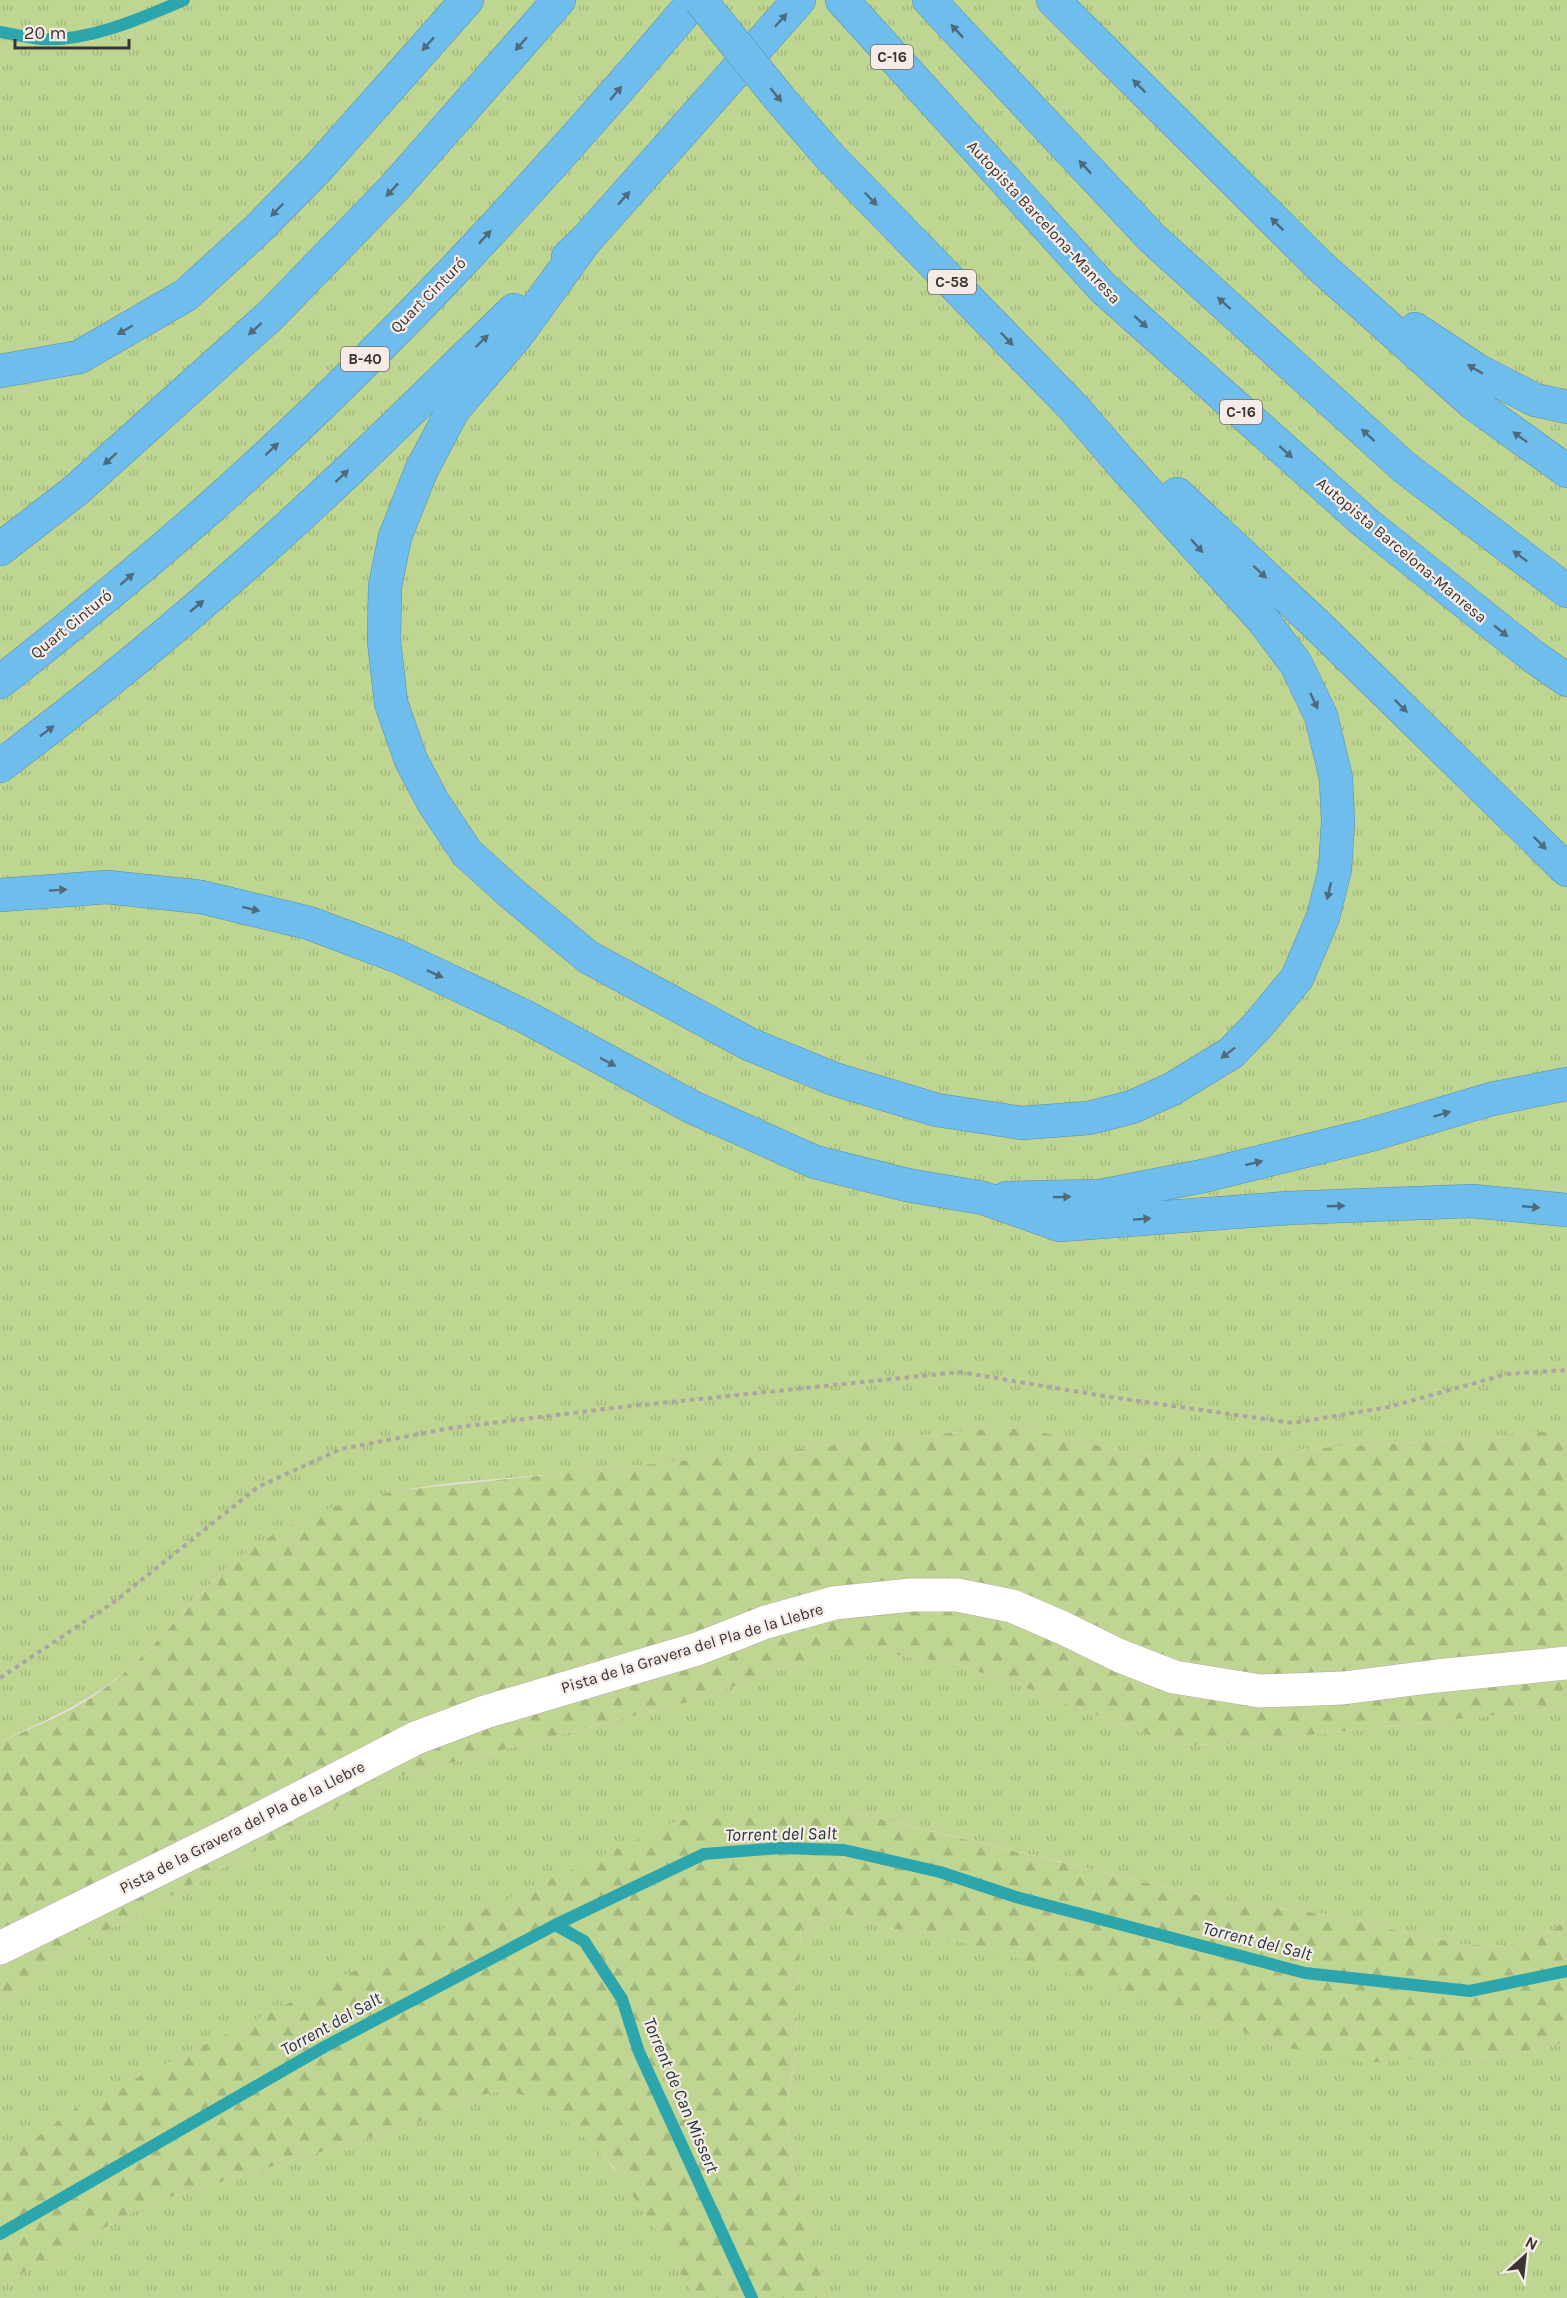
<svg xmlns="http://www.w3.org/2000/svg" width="1567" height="2298" font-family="Karla,sans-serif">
  <defs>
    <pattern id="grass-tufts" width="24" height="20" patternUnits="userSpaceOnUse" patternTransform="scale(1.5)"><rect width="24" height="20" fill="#bed692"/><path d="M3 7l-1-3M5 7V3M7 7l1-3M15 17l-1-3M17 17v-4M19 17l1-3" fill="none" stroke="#a4b87e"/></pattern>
    <pattern id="forest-firs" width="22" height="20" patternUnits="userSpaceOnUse" patternTransform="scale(1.5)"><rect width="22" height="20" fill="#bed692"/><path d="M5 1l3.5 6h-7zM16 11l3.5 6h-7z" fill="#a4b87e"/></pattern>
  </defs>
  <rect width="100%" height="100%" fill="#e8ded9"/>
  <path fill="url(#grass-tufts)" d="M 0,0 L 1567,0 L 1567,1432 L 1528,1432 L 1490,1438 L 1332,1447 L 1214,1457 L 1175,1453 L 1137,1455 L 1029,1429 L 988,1429 C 854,1443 720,1457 586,1471 C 486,1482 377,1480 286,1528 C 261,1542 236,1558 216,1578 C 186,1607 161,1639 130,1667 C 92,1701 46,1720 0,1742 Z
    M 853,1645 L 875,1648 L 902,1656 L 954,1663 L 1029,1689 L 1170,1743 L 1191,1745 L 1262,1742 L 1309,1735 L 1567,1707 L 1567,1917 L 1552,1931 L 1509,1946 L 1460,1944 L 1317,1913 L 1226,1902 L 857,1813 L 0,2164 L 0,2004 L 52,1960 L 388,1779 L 707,1697 L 784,1667 L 809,1660 L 830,1649 Z
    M 847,1914 L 886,1928 L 931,1933 L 1146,1995 L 1189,2009 L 1278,2046 L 1417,2058 L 1464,2058 L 1509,2055 L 1567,2042 L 1567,2298 L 832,2298 C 809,2249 787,2161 787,2106 C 788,2091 793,2076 794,2061 C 798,2017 798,1972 801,1928 Z
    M 508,2089 C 521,2095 538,2100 550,2108 C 613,2152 661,2229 694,2298 L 0,2298 L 0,2285 L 150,2203 L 365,2139 L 421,2121 L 464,2099 Z"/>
  <path fill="url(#forest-firs)" d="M 988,1429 L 1029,1429 L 1137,1455 L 1175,1453 L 1214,1457 L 1332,1447 L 1490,1438 L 1528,1432 L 1567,1432 L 1567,1707 L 1309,1735 L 1262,1742 L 1191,1745 L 1170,1743 L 1029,1689 L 954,1663 L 902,1656 L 875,1648 L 853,1645 L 830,1649 L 809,1660 L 784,1667 L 707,1697 L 388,1779 L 52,1960 L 0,2004 L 0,1742 C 33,1727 69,1714 98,1693 C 144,1661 177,1617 216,1578 C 253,1540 311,1511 363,1498 C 376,1494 390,1493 403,1490 Z
    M 856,1813 L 1226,1902 L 1317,1913 L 1460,1944 L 1509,1946 L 1552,1931 L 1567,1917 L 1567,2042 L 1509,2055 L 1464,2058 L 1417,2058 L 1370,2063 L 1278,2046 L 1189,2009 L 931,1933 L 886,1928 L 847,1914 L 801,1928 C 798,1972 798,2017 794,2061 C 793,2076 787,2091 787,2107 C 787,2161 809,2248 832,2298 L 694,2298 L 663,2241 L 613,2166 L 583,2136 L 548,2107 L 508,2089 L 464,2099 L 421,2121 L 365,2139 L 150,2203 L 0,2285 L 0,2164 L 78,2107 L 411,1943 L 680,1820 Z"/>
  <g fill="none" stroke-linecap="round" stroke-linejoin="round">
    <path stroke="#2da5ac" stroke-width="12" d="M 0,32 C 13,34 28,38 41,39 C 88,42 142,18 184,0
      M 555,1925 L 584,1941 L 622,1999 L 639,2052 L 752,2298
      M 0,2234 L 324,2047 L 555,1925 L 704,1854 L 780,1848 L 844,1850 L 940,1872 L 1016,1897 L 1305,1973 L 1470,1991 L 1567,1971"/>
    <defs>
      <path id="street" d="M 0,1948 L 228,1835 L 416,1738 L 485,1712 L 697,1649 L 766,1622 L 834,1603 L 911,1595 L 957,1595 L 1012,1606 L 1063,1628 L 1120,1656 L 1174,1677 L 1260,1691 L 1343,1688 L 1437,1676 L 1567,1663"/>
      <path id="highway" d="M 842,0 L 1103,288 L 1367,524 L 1534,657 L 1567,680
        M 929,0 L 1152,238 L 1404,467 L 1567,591
        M 1053,0 L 1319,265 L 1474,404 L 1567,471
        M 585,241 L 517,335 L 453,410 L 421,471 L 395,537 L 385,586 L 384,641 L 391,703 L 411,760 L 433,802 L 467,853 L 510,892 L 588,957 L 749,1044 L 834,1079 L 937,1110 L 1022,1123 L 1089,1118 L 1132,1107 L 1172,1089 L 1231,1053 L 1259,1024 L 1297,978 L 1323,917 L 1335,869 L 1338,822 L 1336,778 L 1321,716 L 1296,664 L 1263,620 L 1123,465 L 1074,408 L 830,157
        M 568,257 L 585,241 L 799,0
        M 1415,329 L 1477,370 L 1535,400 L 1567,407
        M 0,371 L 79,357 L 186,295 L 259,228 L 318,168 L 467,0
        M 1177,494 L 1316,624 L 1567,870
        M 0,549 L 75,491 L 271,315 L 395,187 L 559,0
        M 0,682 C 72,625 143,567 211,507 C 386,351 544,178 695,0
        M 0,766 C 85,702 171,632 250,561 C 341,481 427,394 514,310
        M 0,895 L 107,887 L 201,897 L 309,923 L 397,956 L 524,1016 L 692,1107 L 815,1162 L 907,1185 L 983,1198 L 1060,1225 L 1289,1208 L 1472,1201 L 1567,1210
        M 1006,1198 L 1100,1196 L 1203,1176 L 1370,1135 L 1491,1099 L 1567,1084"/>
    </defs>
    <use href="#street" stroke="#b5aba6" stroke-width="34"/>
    <use href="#highway" stroke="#5b8dac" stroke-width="34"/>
    <path stroke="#ada5a1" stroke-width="4" stroke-dasharray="4.5 4.5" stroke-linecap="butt" d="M 0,1678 L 114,1602 L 258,1487 L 341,1449 L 451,1428 L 613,1408 L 959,1372 L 1110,1397 L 1293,1423 L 1389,1407 L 1507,1374 L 1567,1370"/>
    <use href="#street" stroke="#fff" stroke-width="33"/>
    <use href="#highway" stroke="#6ebded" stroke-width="33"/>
    <defs>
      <path id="highway-bridge" d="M 700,0 L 780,99 L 830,157"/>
    </defs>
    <use href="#highway-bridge" stroke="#5b8dac" stroke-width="34" stroke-linecap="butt"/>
    <use href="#highway-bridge" stroke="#6ebded" stroke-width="33"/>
  </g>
  <defs><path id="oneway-solid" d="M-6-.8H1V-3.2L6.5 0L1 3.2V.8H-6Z" transform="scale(1.5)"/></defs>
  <g fill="#4e6b7d">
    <use href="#oneway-solid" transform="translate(781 20) rotate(-48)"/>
    <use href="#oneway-solid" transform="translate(957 31) rotate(-133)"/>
    <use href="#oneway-solid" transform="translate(428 44) rotate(132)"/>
    <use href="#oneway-solid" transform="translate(521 44) rotate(131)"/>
    <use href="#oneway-solid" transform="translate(1139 86) rotate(-135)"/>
    <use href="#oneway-solid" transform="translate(616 93) rotate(-50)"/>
    <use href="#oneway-solid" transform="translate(776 95) rotate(51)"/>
    <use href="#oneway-solid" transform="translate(1085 167) rotate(-133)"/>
    <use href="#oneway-solid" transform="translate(392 190) rotate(133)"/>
    <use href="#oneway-solid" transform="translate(624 198) rotate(-48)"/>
    <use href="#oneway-solid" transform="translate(871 199) rotate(46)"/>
    <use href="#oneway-solid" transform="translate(277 210) rotate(134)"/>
    <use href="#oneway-solid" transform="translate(1277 224) rotate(-135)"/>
    <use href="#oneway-solid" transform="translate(485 237) rotate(-47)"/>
    <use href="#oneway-solid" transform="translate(1224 303) rotate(-138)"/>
    <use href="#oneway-solid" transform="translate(1141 322) rotate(42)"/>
    <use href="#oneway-solid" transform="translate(255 329) rotate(138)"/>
    <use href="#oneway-solid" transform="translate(125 330) rotate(150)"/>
    <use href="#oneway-solid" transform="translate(1007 339) rotate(46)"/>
    <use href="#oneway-solid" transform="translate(482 341) rotate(-44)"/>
    <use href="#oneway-solid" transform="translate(1475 369) rotate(-149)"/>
    <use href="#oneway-solid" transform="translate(1368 435) rotate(-138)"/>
    <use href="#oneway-solid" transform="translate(1520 437) rotate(-144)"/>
    <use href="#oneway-solid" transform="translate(272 449) rotate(-43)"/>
    <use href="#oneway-solid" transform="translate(1286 452) rotate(42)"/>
    <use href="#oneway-solid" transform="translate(110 459) rotate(138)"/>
    <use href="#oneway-solid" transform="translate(342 476) rotate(-43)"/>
    <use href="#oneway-solid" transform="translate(1197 546) rotate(48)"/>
    <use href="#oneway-solid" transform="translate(1520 556) rotate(-143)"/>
    <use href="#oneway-solid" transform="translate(1260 572) rotate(43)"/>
    <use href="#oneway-solid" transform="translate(127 579) rotate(-41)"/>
    <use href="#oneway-solid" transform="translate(197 606) rotate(-40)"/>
    <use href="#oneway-solid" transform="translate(1501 631) rotate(39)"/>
    <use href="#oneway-solid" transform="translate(1314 701) rotate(65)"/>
    <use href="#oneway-solid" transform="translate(1401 706) rotate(45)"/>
    <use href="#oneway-solid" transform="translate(47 731) rotate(-37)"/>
    <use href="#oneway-solid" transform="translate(1540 843) rotate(45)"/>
    <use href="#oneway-solid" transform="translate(58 890) rotate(-4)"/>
    <use href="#oneway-solid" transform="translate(1329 891) rotate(103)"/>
    <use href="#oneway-solid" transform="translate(251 909) rotate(14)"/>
    <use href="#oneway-solid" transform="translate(435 974) rotate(25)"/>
    <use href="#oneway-solid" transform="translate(1228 1053) rotate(143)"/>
    <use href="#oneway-solid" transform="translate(608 1062) rotate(28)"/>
    <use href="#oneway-solid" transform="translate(1442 1114) rotate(-17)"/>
    <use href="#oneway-solid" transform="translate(1254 1163) rotate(-14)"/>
    <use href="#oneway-solid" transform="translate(1062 1197) rotate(-1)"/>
    <use href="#oneway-solid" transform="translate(1336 1206) rotate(-2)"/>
    <use href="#oneway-solid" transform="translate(1531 1207) rotate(5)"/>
    <use href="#oneway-solid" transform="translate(1142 1219) rotate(-4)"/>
  </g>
  <g text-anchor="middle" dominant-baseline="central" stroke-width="4.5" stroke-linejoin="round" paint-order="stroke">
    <g fill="#f6ebe6" stroke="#716b68" stroke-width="1.5">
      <rect x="871" y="45" width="42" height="24" rx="4.5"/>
      <rect x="928" y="270" width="48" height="24" rx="4.5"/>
      <rect x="341" y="347" width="48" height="24" rx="4.5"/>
      <rect x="1220" y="400" width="42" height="24" rx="4.5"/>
    </g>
    <g font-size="15" font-weight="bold" fill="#383432">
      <text x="892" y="57">C-16</text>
      <text x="952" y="282">C-58</text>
      <text x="365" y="359">B-40</text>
      <text x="1241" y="412">C-16</text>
    </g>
    <g font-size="16" fill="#383432" stroke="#f6ebe6">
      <text transform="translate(1044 222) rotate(47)">Autopista Barcelona-Manresa</text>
      <text transform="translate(428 295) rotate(-45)">Quart Cinturó</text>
      <text transform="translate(1402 550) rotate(40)">Autopista Barcelona-Manresa</text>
      <text transform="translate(71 624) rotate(-39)">Quart Cinturó</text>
      <text transform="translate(692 1648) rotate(-17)">Pista de la Gravera del Pla de la Llebre</text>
      <text transform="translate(242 1827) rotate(-27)">Pista de la Gravera del Pla de la Llebre</text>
    </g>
    <g font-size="18" font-style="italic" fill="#20393b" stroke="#f6ebe6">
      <text transform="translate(781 1834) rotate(-1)">Torrent del Salt</text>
      <text transform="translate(1257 1941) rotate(14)">Torrent del Salt</text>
      <text transform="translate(331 2024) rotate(-29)">Torrent del Salt</text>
      <text transform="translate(681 2095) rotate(67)">Torrent de Can Missert</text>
    </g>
  </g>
  <g transform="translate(1525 2256) rotate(27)" stroke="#f6ebe6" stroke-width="4.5" paint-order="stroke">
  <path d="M0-4.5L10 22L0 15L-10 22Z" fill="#383432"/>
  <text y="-9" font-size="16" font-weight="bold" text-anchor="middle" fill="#383432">N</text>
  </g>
  <path d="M15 39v9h114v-9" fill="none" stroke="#383432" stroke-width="3"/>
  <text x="24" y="39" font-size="18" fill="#383432" stroke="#f6ebe6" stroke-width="4.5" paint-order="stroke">20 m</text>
</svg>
